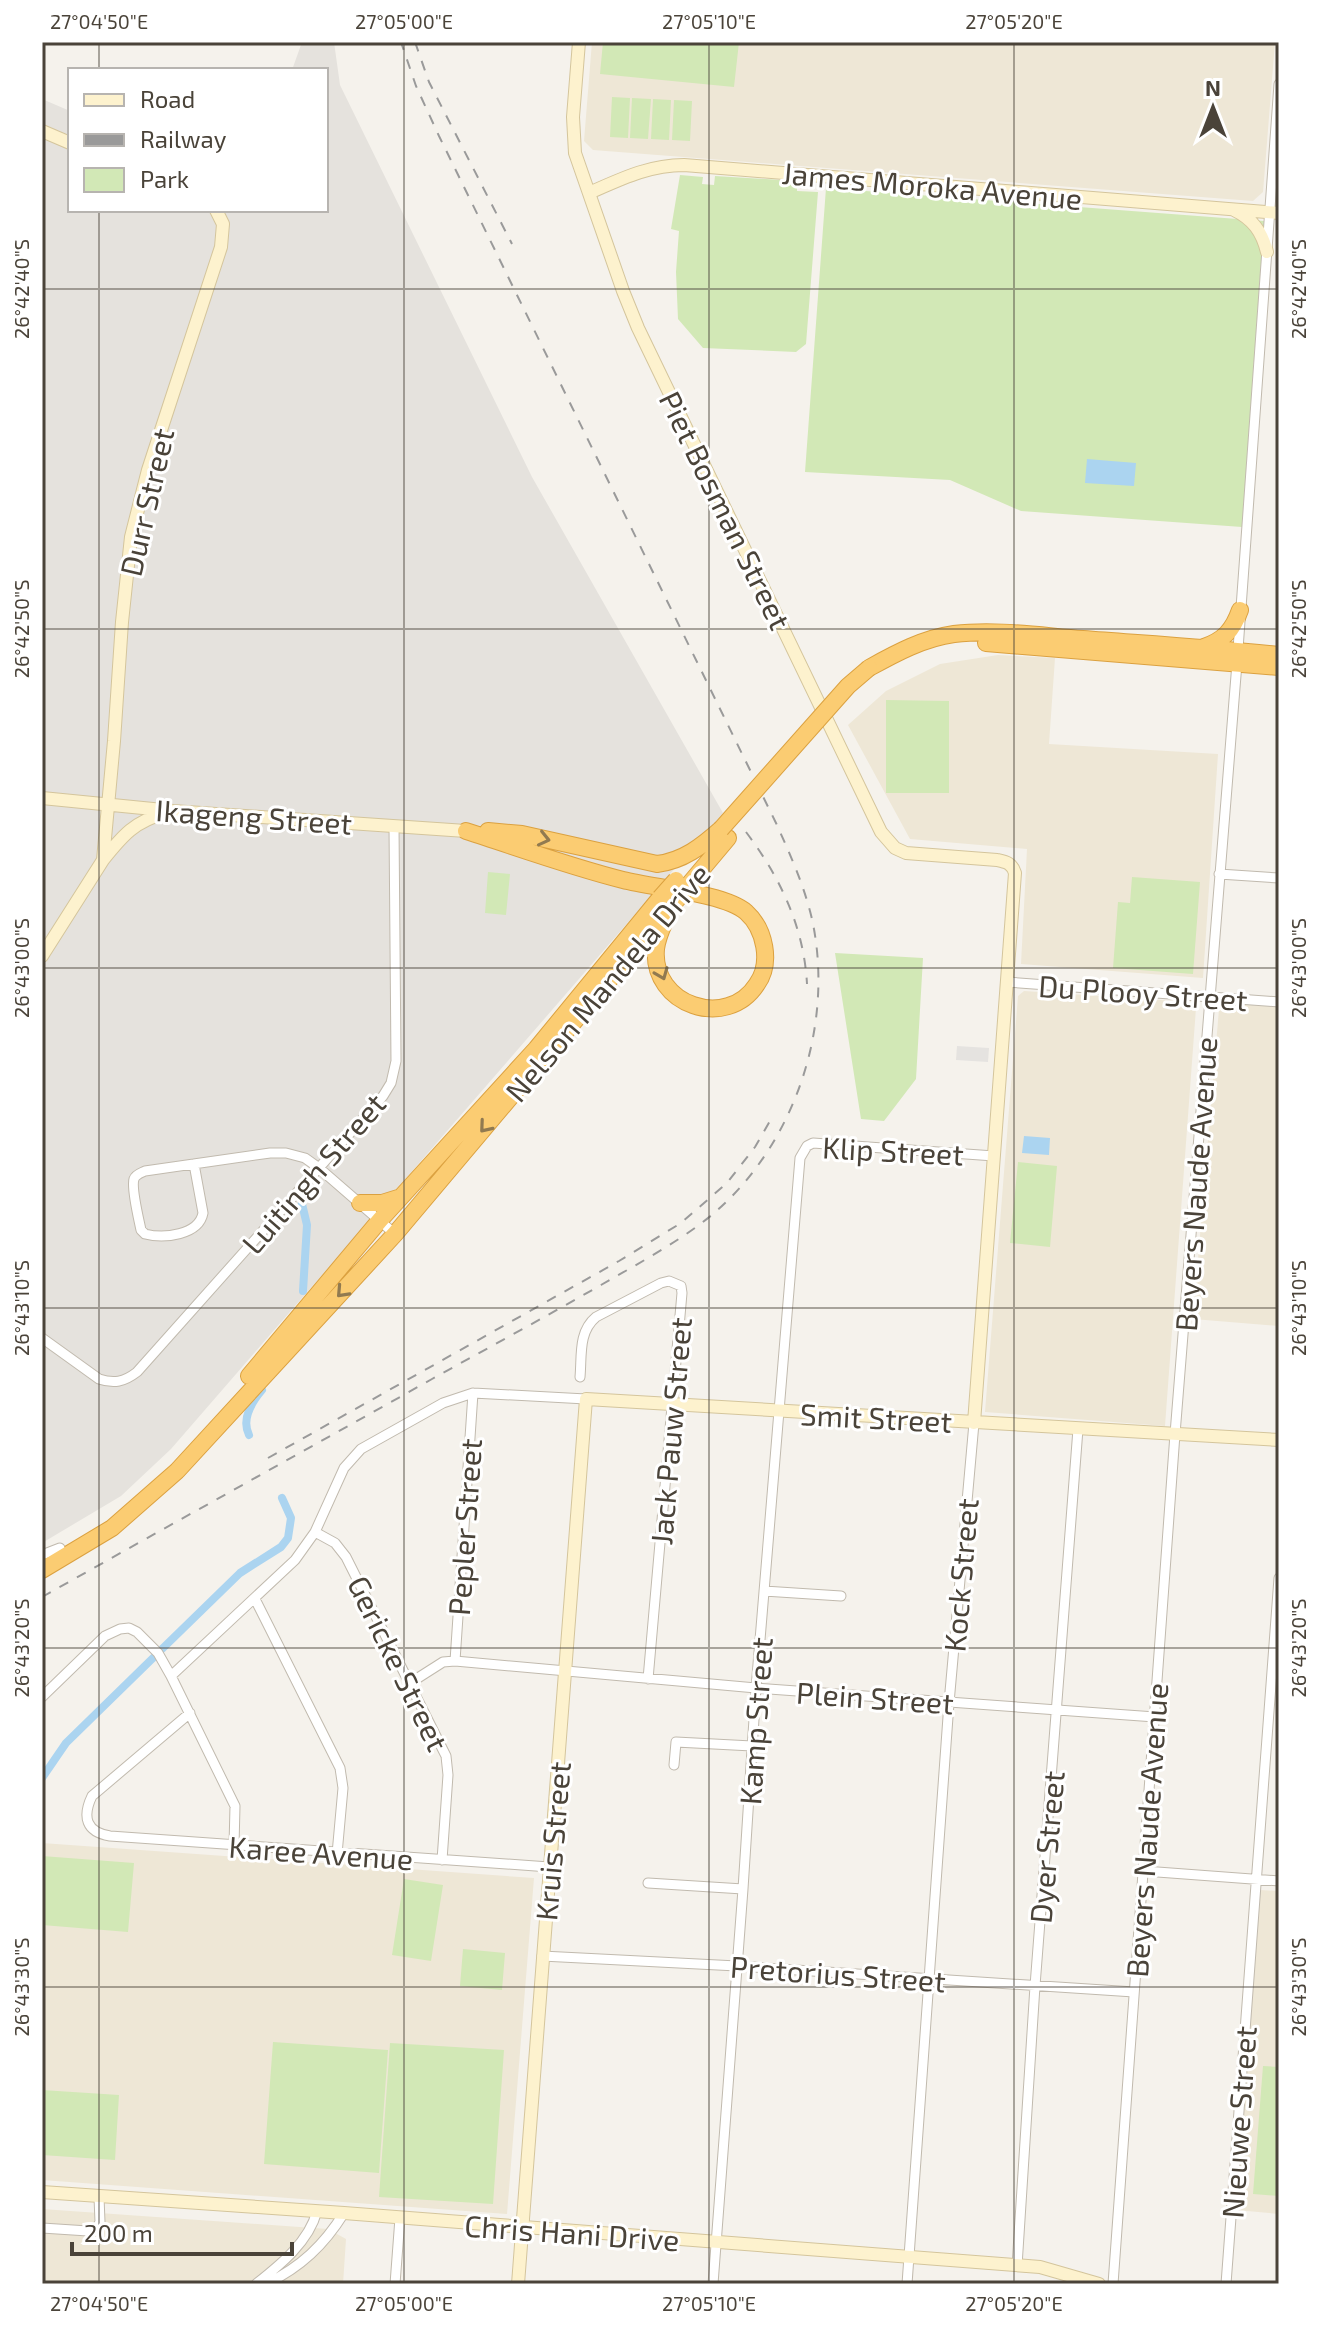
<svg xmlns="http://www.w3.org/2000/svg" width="1321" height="2326" font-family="'Exo 2',sans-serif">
  <rect width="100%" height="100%" fill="#f5f2ec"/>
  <path fill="#e5e2dd" d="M 302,42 L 334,42 L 340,85 L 532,477 L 723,813 L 171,1449 L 121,1496 L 42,1543 L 42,99 L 70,111 L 70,210 L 326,210 L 326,70 L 292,70 Z"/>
  <path fill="#eee7d6" d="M 592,42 L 1275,42 L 1263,192 L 1253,201 L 593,150 L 584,141 Z
    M 998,655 L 1055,658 L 1049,744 L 1218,754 L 1203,978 L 1021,964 L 1027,849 L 910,839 L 848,725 L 886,691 L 940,664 Z
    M 1024,991 L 1191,1002 L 1196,1008 L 1165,1426 L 985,1412 L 1018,996 Z
    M 1224,1003 L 1279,1007 L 1279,1326 L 1193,1319 L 1219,1009 Z
    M 42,1843 L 534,1878 L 507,2214 L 42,2180 Z
    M 1260,1890 L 1279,1891 L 1279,2214 L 1236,2210 Z
    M 42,2209 L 328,2229 L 346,2239 L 343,2284 L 42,2284 Z"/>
  <path fill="#d2e8b6" d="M 603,42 L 739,42 L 734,87 L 600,74 Z
    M 612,97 L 630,98 L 628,138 L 610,137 Z
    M 632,98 L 651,99 L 648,139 L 630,138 Z
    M 653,99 L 671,100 L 669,140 L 651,139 Z
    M 674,100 L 692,101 L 690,141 L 672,140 Z
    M 680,175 L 703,177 L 702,184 L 714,185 L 715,176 L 797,181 L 797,191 L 818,192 L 806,344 L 796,352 L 703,348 L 678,319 L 676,272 L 679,231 L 671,229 Z
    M 826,188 L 1264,221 L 1242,527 L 1021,511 L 950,480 L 805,472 Z
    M 886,700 L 949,701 L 949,793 L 886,793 Z
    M 488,872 L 510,874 L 506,915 L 485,913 Z
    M 1132,877 L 1200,882 L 1193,974 L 1113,968 L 1118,902 L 1130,903 Z
    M 835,953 L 923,958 L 916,1079 L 884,1121 L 861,1119 Z
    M 1018,1162 L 1057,1166 L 1050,1247 L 1010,1243 Z
    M 42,1856 L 134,1863 L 128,1932 L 42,1925 Z
    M 404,1879 L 443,1885 L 431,1961 L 392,1955 Z
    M 463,1949 L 505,1953 L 502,1990 L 460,1986 Z
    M 273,2042 L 388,2050 L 379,2173 L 264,2164 Z
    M 390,2043 L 504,2050 L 493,2204 L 379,2197 Z
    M 1263,2066 L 1279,2067 L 1279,2196 L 1253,2194 Z
    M 42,2090 L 119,2095 L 115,2160 L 42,2155 Z"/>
  <path fill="#e5e3e0" d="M 957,1046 L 989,1048 L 988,1062 L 956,1060 Z"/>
  <path fill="#abd4f0" d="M 1087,459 L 1136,463 L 1134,486 L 1085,483 Z
    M 1024,1136 L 1050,1138 L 1049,1155 L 1022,1153 Z"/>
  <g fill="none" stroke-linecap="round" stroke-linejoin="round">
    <path stroke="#abd4f0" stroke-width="8" d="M 302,1204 L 307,1225 L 303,1291
      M 249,1435 C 241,1419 251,1403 262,1390
      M 162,1649 L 240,1573 L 281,1547 L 288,1538 L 291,1518 L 282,1498
      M 42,1778 L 66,1743 L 153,1658"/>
    <defs>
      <path id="street" d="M 1219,874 L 1279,878
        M 1007,982 L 1279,1002
        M 194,1164 L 203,1213 C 199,1235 164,1239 145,1234 L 141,1230 C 139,1220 131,1188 134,1179 C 136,1174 141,1173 145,1171 L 270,1153 L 286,1153 L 305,1158 L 319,1168 L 395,1234
        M 42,1338 L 99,1379 C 114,1384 124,1382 137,1372 L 383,1096 L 391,1083 L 396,1061 L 394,826
        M 580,1377 C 582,1356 578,1332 596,1317 L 661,1283 L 669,1281 L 681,1286 L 682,1293 L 648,1679
        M 315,1532 L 335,1543 L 346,1557 L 446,1756 L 448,1775 L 442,1860
        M 42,1555 L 60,1548
        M 764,1591 L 841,1596
        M 255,1599 L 340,1768 L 343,1788 L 337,1854
        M 455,1661 L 473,1393
        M 171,1676 L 295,1560 L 315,1532 L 344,1468 L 361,1449 L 443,1403 L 473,1393 L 586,1399
        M 410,1683 L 443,1662 L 455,1661 L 756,1688 L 1155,1717
        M 42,1697 L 105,1636 L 120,1629 L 129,1628 L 137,1632 L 158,1653 L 171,1676 L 235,1806 L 234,1846
        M 190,1713 L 92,1796 C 82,1817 86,1832 110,1836 L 549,1867
        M 674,1765 L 676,1742 L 752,1746
        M 1144,1871 L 1279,1881
        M 648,1883 L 743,1889
        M 542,1956 L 737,1966 L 1134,1992
        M 42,2228 L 88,2231 L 96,2229 L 100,2222 L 99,2197
        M 1017,2266 L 1035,1986 L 1078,1429
        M 256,2284 C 280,2265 309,2242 317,2211
        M 266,2284 C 301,2267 324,2245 344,2213
        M 395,2284 L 400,2218
        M 713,2284 L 743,1889 L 756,1688 L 800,1158 L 807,1146 L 813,1143 L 994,1156
        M 907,2284 L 949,1703 L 974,1423
        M 1113,2284 L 1175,1434 L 1237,663 L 1279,84
        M 1226,2284 L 1279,1578"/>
      <path id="secondary" d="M 579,42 L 573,117 L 575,153 L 623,291 L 638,328 L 881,832 L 895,848 L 906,853 L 997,860 C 1006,862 1012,863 1015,873 L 974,1423
        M 42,131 L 70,143
        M 589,193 C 621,179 649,165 684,165 L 1279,213
        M 1234,210 C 1253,219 1262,232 1267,252
        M 42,798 L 173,811 L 466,831
        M 103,860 C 123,835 135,821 166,813
        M 42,956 L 103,860 L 114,741 L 122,622 L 131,537 L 148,470 L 221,247 L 223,224 L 216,210
        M 42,2192 L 344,2213 L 1040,2267 L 1099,2284
        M 518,2284 L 586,1399 L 1279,1440"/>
      <path id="highway" d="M 986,643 L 1279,667
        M 1204,647 C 1224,640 1233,630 1240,610
        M 869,668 C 896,653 924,638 954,634 C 996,629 1041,636 1083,639 C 1148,644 1214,648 1279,655
        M 466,831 C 519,848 571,867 623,880 C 654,888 724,893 746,912 C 765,929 772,963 757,984 C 727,1031 651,1005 656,949 C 657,939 661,930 665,921
        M 488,831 L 522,834 L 657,864 C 683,861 702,846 721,829
        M 691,882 L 728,838
        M 360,1203 L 382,1203 L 398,1198
        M 249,1376 L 380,1220 L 536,1049 L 660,898
        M 42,1570 L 112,1528 L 177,1471 L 395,1234 L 680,896"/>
    </defs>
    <use href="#street" stroke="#c1baae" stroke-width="11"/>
    <use href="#secondary" stroke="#d4c59c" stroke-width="14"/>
    <use href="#highway" stroke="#dba140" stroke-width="18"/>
    <use href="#street" stroke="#fff" stroke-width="9"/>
    <use href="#secondary" stroke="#fdf2ce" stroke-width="12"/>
    <use href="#highway" stroke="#fbcc72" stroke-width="16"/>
    <path stroke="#9a9a9a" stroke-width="2" stroke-dasharray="10 10" stroke-linecap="butt" d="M 415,42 L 429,82 L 512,244
      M 746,832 C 780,877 804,927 807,984
      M 268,1458 L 619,1261 L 681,1223 L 727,1183 L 755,1147 L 774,1114
      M 42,1597 C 172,1524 302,1452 432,1379 C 488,1348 545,1317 601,1285 C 639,1263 679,1242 713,1214 C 795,1144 835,1025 812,919 C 804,885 790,854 776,823 L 439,136 L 416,86 L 401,42"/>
    <defs>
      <path id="highway-bridge" d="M 721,829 L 848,686 L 869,668
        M 680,896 L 691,882
        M 660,898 L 676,880"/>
    </defs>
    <use href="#highway-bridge" stroke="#dba140" stroke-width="18" stroke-linecap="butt"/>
    <use href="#highway-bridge" stroke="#fbcc72" stroke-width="16"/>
  </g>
  <defs><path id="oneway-chevron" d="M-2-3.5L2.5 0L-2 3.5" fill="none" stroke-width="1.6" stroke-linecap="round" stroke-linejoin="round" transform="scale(2)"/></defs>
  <g stroke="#917a50">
    <use href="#oneway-chevron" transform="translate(544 839) rotate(13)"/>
    <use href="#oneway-chevron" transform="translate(662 974) rotate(68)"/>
    <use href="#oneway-chevron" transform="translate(485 1127) rotate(130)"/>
    <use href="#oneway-chevron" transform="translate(342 1292) rotate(133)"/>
  </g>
  <path fill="none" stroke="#4a4339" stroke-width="2" stroke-opacity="0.45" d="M 99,42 L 99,70M 404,42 L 404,2284M 709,42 L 709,2284M 1014,42 L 1014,2284M 99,210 L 99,2284M 42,289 L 1279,289M 42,629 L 1279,629M 42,968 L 1279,968M 42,1308 L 1279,1308M 42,1648 L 1279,1648M 42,1987 L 1279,1987"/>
  <g text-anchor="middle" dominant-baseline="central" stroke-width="6" stroke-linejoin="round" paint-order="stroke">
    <g font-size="30" fill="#4a4339" stroke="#fff">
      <text transform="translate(932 185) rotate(5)">James Moroka Avenue</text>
      <text transform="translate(146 502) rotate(-77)">Durr Street</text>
      <text transform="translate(726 510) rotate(64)">Piet Bosman Street</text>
      <text transform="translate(254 816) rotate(4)">Ikageng Street</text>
      <text transform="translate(607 982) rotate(-50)">Nelson Mandela Drive</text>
      <text transform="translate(1143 992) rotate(4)">Du Plooy Street</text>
      <text transform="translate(893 1150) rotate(3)">Klip Street</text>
      <text transform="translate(313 1173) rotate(-49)">Luitingh Street</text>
      <text transform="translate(1195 1184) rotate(-86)">Beyers Naude Avenue</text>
      <text transform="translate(876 1417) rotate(3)">Smit Street</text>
      <text transform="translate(670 1431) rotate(-85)">Jack Pauw Street</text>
      <text transform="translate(464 1527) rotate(-86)">Pepler Street</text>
      <text transform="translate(960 1575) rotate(-85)">Kock Street</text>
      <text transform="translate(399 1663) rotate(64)">Gericke Street</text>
      <text transform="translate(875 1697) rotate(4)">Plein Street</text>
      <text transform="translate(755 1721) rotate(-86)">Kamp Street</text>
      <text transform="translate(1146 1830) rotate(-86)">Beyers Naude Avenue</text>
      <text transform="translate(552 1841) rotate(-85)">Kruis Street</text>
      <text transform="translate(1046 1847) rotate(-85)">Dyer Street</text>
      <text transform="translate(321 1852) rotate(4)">Karee Avenue</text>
      <text transform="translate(838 1973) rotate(4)">Pretorius Street</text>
      <text transform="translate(1238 2122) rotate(-86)">Nieuwe Street</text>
      <text transform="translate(572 2232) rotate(4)">Chris Hani Drive</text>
    </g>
  </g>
  <rect width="1321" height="2326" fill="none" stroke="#ffffff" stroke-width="88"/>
  <rect x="68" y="68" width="260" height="144" fill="#ffffff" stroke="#b7b4b0" stroke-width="2"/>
  <rect x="84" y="94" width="40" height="12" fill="#fdf2ce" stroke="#b7b4b0" stroke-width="2"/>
  <text x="140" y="108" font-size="24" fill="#4a4339">Road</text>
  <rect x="84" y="134" width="40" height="12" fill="#9a9a9a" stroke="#b7b4b0" stroke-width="2"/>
  <text x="140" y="148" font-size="24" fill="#4a4339">Railway</text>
  <rect x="84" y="168" width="40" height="24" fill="#d2e8b6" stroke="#b7b4b0" stroke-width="2"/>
  <text x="140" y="188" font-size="24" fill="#4a4339">Park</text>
  <g transform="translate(1213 108)" stroke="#ffffff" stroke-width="6" paint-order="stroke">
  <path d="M0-6L14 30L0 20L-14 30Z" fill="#4a4339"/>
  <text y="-12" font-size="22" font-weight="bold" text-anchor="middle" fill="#4a4339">N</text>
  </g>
  <path d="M72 2242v12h220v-12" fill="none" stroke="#4a4339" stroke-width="4"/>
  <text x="84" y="2242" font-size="24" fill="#4a4339" stroke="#ffffff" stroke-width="6" paint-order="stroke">200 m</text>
  <rect x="44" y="44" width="1233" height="2238" fill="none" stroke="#4a4339" stroke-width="3"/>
  <g font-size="20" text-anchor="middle" fill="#4a4339">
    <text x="99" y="29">27°04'50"E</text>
    <text x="404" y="29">27°05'00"E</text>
    <text x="709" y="29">27°05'10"E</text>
    <text x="1014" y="29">27°05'20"E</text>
    <text transform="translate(22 289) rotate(-90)" y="7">26°42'40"S</text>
    <text transform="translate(1299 289) rotate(-90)" y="7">26°42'40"S</text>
    <text transform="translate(22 629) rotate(-90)" y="7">26°42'50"S</text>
    <text transform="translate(1299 629) rotate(-90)" y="7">26°42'50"S</text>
    <text transform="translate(22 968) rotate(-90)" y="7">26°43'00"S</text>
    <text transform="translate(1299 968) rotate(-90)" y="7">26°43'00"S</text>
    <text transform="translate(22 1308) rotate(-90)" y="7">26°43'10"S</text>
    <text transform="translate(1299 1308) rotate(-90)" y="7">26°43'10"S</text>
    <text transform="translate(22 1648) rotate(-90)" y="7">26°43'20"S</text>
    <text transform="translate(1299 1648) rotate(-90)" y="7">26°43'20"S</text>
    <text transform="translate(22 1987) rotate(-90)" y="7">26°43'30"S</text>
    <text transform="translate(1299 1987) rotate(-90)" y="7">26°43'30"S</text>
    <text x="99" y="2311">27°04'50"E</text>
    <text x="404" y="2311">27°05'00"E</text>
    <text x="709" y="2311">27°05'10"E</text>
    <text x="1014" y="2311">27°05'20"E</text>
  </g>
</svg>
